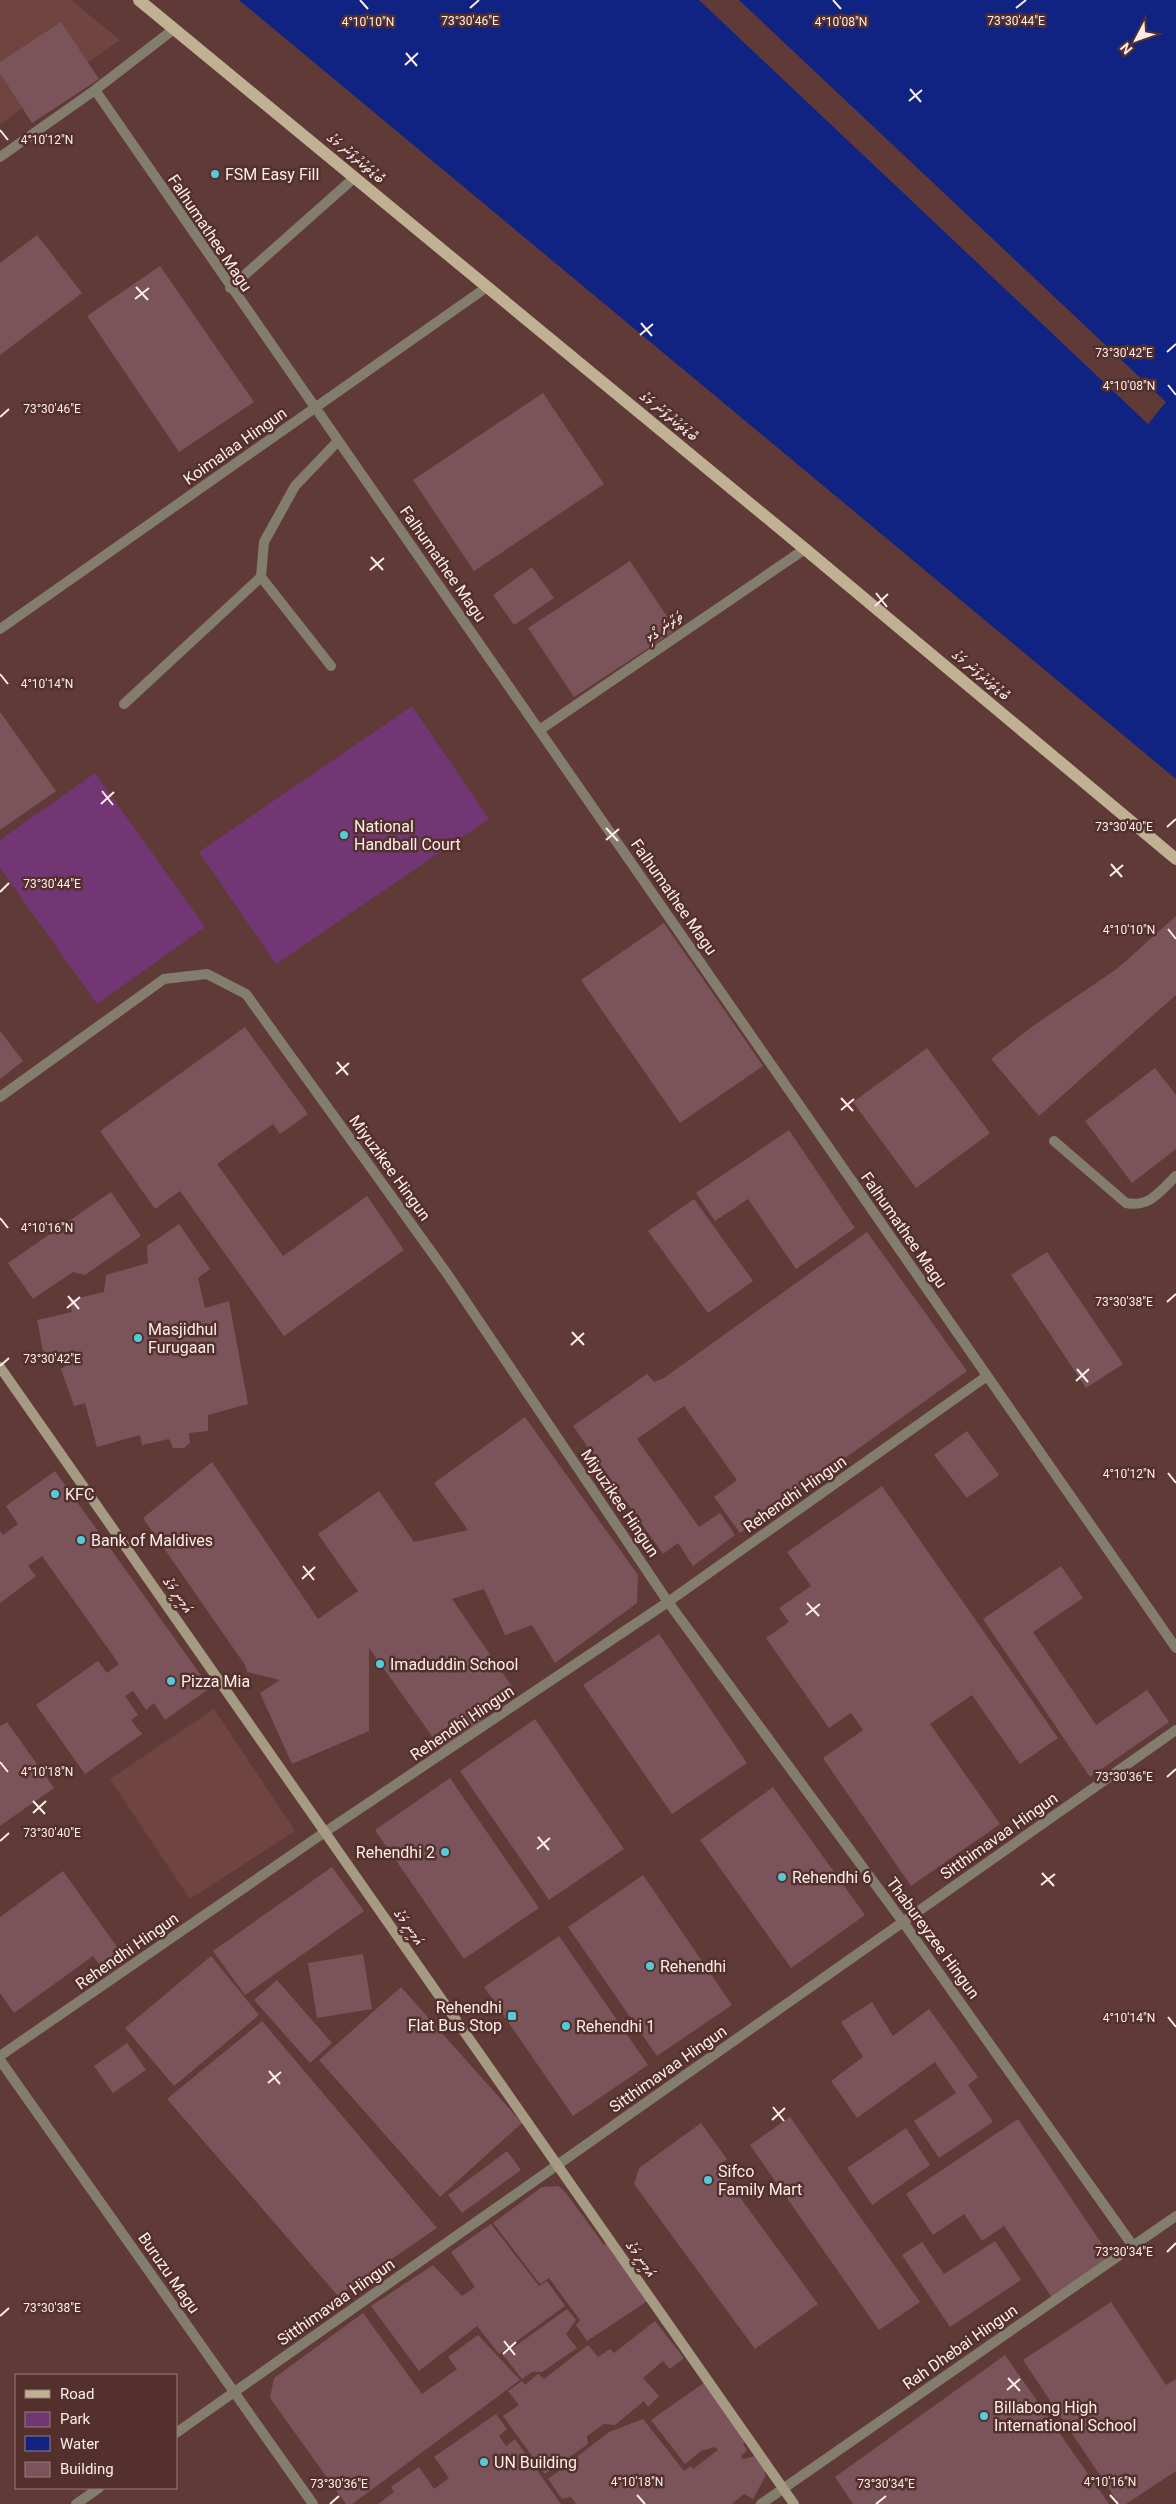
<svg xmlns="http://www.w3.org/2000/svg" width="1176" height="2504" font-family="Roboto,'Noto Sans Thaana',sans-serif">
  <rect width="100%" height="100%" fill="#5f3a36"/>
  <path fill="#704540" d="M 0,0 L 71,0 L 120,40 L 0,124 Z
    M 214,1709 L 295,1831 L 190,1899 L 110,1779 Z"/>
  <path fill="#733674" d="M 412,706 L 489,819 L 276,964 L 199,852 Z
    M 95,773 L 205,927 L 97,1004 L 0,868 L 0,840 Z"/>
  <path fill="#102382" d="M 239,0 L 1176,0 L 1176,779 Z"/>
  <path fill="#5f3a36" d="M 699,0 L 739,0 L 1166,402 L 1148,424 Z"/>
  <path fill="#7b545b" d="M 61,22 L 99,79 L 32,123 L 0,73 L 0,62 Z
    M 37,235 L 82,293 L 0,355 L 0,263 Z
    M 160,266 L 254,402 L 179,452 L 87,316 Z
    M 543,393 L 604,484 L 474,571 L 413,480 Z
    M 630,561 L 676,630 L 574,697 L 528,628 Z
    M 532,567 L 554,598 L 514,625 L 493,595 Z
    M 1,713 L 56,791 L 0,830 L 0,714 Z
    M 1176,916 L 1176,995 L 1039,1116 L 991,1059 L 1033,1026 L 1118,968 Z
    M 664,923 L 763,1066 L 680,1123 L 581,980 Z
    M 245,1027 L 308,1114 L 280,1134 L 273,1124 L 217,1164 L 283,1256 L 367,1196 L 404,1250 L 284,1336 L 180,1191 L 155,1209 L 100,1131 Z
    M 0,1031 L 23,1061 L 0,1079 Z
    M 927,1048 L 990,1133 L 916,1188 L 853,1102 Z
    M 1155,1068 L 1176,1095 L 1176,1149 L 1132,1183 L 1085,1121 Z
    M 789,1130 L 855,1228 L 796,1269 L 748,1199 L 715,1221 L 696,1193 Z
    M 111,1192 L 141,1236 L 85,1275 L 73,1272 L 33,1299 L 8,1263 Z
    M 694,1199 L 753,1281 L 708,1313 L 648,1231 Z
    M 179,1224 L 210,1269 L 198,1278 L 205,1308 L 229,1301 L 248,1404 L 208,1415 L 208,1431 L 189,1433 L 190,1443 L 184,1448 L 173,1448 L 169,1439 L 142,1445 L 140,1435 L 97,1447 L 85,1403 L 74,1406 L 61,1369 L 70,1363 L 69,1356 L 45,1361 L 37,1320 L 72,1312 L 70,1300 L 104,1292 L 106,1275 L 148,1263 L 147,1246 Z
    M 867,1232 L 967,1371 L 740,1533 L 714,1497 L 737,1480 L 684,1406 L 637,1439 L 699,1527 L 720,1513 L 735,1535 L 693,1566 L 678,1543 L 663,1554 L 573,1426 L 647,1374 L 654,1382 L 664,1378 Z
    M 1047,1252 L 1123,1364 L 1086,1388 L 1011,1275 Z
    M 525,1417 L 638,1575 L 637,1603 L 555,1663 L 532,1625 L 505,1635 L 484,1589 L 452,1599 L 515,1691 L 444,1753 L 369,1648 L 369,1731 L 292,1764 L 260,1693 L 280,1680 L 247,1672 L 245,1665 L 143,1518 L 212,1462 L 318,1619 L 358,1591 L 318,1534 L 379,1491 L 414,1542 L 468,1530 L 434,1483 Z
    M 967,1431 L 999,1475 L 967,1498 L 934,1455 Z
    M 55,1471 L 210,1688 L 165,1720 L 154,1703 L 146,1710 L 133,1691 L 125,1696 L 138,1715 L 131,1720 L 142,1734 L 85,1774 L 36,1705 L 98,1661 L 107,1673 L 119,1664 L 42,1556 L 28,1566 L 36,1576 L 0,1603 L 0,1531 L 3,1535 L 18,1524 L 6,1506 Z
    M 882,1486 L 1058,1738 L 1020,1764 L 972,1695 L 930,1724 L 1000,1824 L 911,1886 L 823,1758 L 863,1730 L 851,1713 L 829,1728 L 766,1638 L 789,1622 L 779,1608 L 811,1586 L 787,1552 Z
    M 1061,1566 L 1083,1598 L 1033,1632 L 1096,1725 L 1147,1690 L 1169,1722 L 1090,1777 L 983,1619 Z
    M 659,1634 L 747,1763 L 672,1814 L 583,1685 Z
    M 535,1719 L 624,1849 L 549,1900 L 460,1771 Z
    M 7,1722 L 54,1788 L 0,1826 L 0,1726 Z
    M 450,1778 L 539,1908 L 464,1959 L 375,1830 Z
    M 773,1787 L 865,1915 L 791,1968 L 700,1840 Z
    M 332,1867 L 364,1911 L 245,1995 L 213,1951 Z
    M 63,1871 L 127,1961 L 107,1975 L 93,1956 L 14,2013 L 0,1993 L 0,1917 Z
    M 643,1875 L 732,2005 L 657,2056 L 568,1927 Z
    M 559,1936 L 648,2065 L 573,2116 L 484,1987 Z
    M 363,1954 L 372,2009 L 317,2018 L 308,1963 Z
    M 211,1956 L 259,2015 L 174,2086 L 125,2028 Z
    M 277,1980 L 332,2043 L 310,2063 L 254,2000 Z
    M 401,1987 L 522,2123 L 440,2197 L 319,2060 Z
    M 872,2002 L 893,2036 L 929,2009 L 978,2077 L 968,2085 L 993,2122 L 939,2158 L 914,2121 L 956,2093 L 935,2062 L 857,2118 L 831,2081 L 863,2057 L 841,2022 Z
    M 262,2021 L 437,2228 L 338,2296 L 167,2099 Z
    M 127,2043 L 146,2070 L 113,2093 L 94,2066 Z
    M 790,2117 L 920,2302 L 879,2330 L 750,2145 Z
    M 1018,2119 L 1112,2259 L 1053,2299 L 1004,2226 L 982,2241 L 964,2214 L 933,2235 L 906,2194 Z
    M 701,2123 L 727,2159 L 717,2166 L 818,2304 L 755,2349 L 634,2184 L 639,2168 Z
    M 906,2128 L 930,2165 L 872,2205 L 847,2168 Z
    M 507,2151 L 521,2170 L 462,2213 L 448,2195 Z
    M 558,2186 L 566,2193 L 604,2245 L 609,2241 L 649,2300 L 587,2341 L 576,2325 L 580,2320 L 549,2278 L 540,2284 L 493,2223 L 542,2187 Z
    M 491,2224 L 539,2286 L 547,2281 L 565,2306 L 499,2354 L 477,2326 L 419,2371 L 371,2306 L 433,2265 L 462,2296 L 475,2287 L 451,2252 Z
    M 995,2241 L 1021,2280 L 950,2327 L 902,2255 L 922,2242 L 944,2274 Z
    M 1111,2302 L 1166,2385 L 1176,2379 L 1176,2471 L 1126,2504 L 1119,2504 L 1023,2360 Z
    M 567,2309 L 576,2320 L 566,2334 L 577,2348 L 542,2372 L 532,2372 L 522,2379 L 503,2355 Z
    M 363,2313 L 422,2394 L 457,2369 L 448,2357 L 478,2335 L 520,2380 L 352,2504 L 346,2504 L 270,2398 L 274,2378 Z
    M 655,2321 L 684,2358 L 670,2369 L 663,2361 L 643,2378 L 659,2396 L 648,2407 L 644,2401 L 615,2425 L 604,2424 L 587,2436 L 588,2444 L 545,2474 L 503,2416 L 519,2405 L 508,2391 L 522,2381 L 525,2385 L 538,2374 L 544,2379 L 588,2345 L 598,2357 L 610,2349 L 614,2353 Z
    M 1005,2355 L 1109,2504 L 853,2504 L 835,2477 Z
    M 705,2382 L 749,2439 L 743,2444 L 747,2450 L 741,2456 L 743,2459 L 755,2456 L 765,2469 L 765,2477 L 753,2499 L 744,2494 L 732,2504 L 576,2504 L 571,2497 L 562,2499 L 548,2479 L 609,2432 L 643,2419 L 684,2471 L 691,2466 L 693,2469 L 718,2450 L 715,2447 L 701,2451 L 685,2464 L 651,2420 Z
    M 496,2414 L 507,2429 L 499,2436 L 506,2446 L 515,2439 L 561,2504 L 378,2504 L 394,2492 L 391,2487 L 419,2467 L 434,2489 L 449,2478 L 434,2457 Z"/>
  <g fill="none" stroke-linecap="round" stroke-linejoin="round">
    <path stroke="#837d6d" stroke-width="10" d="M 261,577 L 331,666
      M 124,704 L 261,577 L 264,542 L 295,486 L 338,441
      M 1054,1141 L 1126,1203 C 1150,1208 1160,1191 1176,1176"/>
    <path stroke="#837d6d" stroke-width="10" d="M 95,90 L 1176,1648
      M 0,157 L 95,90 L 174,29
      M 230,288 L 354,178
      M 0,629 L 487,287
      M 541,729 L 805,549
      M 0,1097 L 164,979 L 207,974 L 246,994 L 448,1275 L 668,1602 L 903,1922 L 1133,2246
      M 0,2056 L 325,1832 L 668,1602 L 987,1376
      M 0,2060 L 313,2504
      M 176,2433 L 1176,1730
      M 76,2504 L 99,2488
      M 761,2504 L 1176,2216"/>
    <path stroke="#a59b82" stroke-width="10" d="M 0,1367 L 794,2504"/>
    <path stroke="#bfb192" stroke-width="12" d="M 139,0 L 805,549 L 1176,859"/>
  </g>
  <path fill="none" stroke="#fcedeb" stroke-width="2" d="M 360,0 L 368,9M 833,0 L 841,9M 470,8 L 479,0M 1016,8 L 1026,0M 406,53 L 417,66M 405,65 L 418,53M 910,89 L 921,102M 909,101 L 922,90M 0,130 L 8,140M 136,287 L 148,300M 135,299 L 149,288M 641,323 L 652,336M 640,335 L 653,324M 1167,352 L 1176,344M 1168,385 L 1176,395M 0,417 L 9,409M 371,557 L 383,570M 370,570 L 384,558M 876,593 L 887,607M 875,606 L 888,594M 0,674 L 8,684M 102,791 L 113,805M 101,804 L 114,792M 1167,827 L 1176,819M 606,828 L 618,841M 606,840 L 619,829M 1111,864 L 1122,877M 1110,876 L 1123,865M 0,892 L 9,883M 1168,929 L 1176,939M 337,1062 L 348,1075M 336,1074 L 349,1063M 841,1098 L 853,1111M 841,1110 L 854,1099M 0,1218 L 8,1228M 68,1296 L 79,1309M 1167,1302 L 1176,1294M 67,1308 L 80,1297M 572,1332 L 584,1345M 571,1345 L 584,1333M 0,1366 L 9,1358M 1077,1369 L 1088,1382M 1076,1381 L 1089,1369M 1168,1473 L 1176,1483M 303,1566 L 314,1580M 302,1579 L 315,1567M 807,1603 L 819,1616M 806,1615 L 820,1604M 0,1762 L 8,1772M 1167,1777 L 1176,1769M 33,1801 L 45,1814M 33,1813 L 46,1801M 538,1837 L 549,1850M 0,1841 L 9,1833M 537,1849 L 550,1838M 1042,1873 L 1054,1886M 1041,1885 L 1055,1874M 1168,2017 L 1176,2027M 269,2071 L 280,2084M 268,2083 L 281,2072M 773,2107 L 784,2121M 772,2120 L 785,2108M 1167,2252 L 1176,2243M 0,2316 L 9,2308M 504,2341 L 515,2355M 503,2354 L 516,2342M 1008,2378 L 1020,2391M 1007,2390 L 1020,2379M 637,2495 L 645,2504M 1110,2495 L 1118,2504M 330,2504 L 339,2496M 876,2504 L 886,2496"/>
  <g fill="#53cbda" stroke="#54302c" stroke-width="2">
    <circle cx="215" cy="174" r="5"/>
    <circle cx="344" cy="835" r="5"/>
    <circle cx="138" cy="1338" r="5"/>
    <circle cx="55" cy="1494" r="5"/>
    <circle cx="81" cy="1540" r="5"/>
    <circle cx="380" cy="1664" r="5"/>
    <circle cx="171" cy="1681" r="5"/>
    <circle cx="445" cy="1852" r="5"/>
    <circle cx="782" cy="1877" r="5"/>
    <circle cx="650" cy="1966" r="5"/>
    <rect x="507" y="2011" width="10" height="10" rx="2.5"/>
    <circle cx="566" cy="2026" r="5"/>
    <circle cx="708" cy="2180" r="5"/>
    <circle cx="984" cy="2416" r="5"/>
    <circle cx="484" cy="2462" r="5"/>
  </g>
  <g text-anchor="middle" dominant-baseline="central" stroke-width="5" stroke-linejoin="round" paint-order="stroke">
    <g font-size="16" fill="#fcedeb" stroke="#54302c">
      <text transform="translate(356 158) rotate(40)">ބޮޑުތަކުރުފާނު މަގު</text>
      <text transform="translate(210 233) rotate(56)">Falhumathee Magu</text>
      <text transform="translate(669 416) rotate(39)">ބޮޑުތަކުރުފާނު މަގު</text>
      <text transform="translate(235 446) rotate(-35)">Koimalaa Hingun</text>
      <text transform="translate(443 564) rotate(55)">Falhumathee Magu</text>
      <text transform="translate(664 627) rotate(-34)">ތަރާނަ ގޯޅި</text>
      <text transform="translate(981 675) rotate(40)">ބޮޑުތަކުރުފާނު މަގު</text>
      <text transform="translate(674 897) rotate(55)">Falhumathee Magu</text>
      <text transform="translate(390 1168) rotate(54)">Miyuzikee Hingun</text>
      <text transform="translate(904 1230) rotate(55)">Falhumathee Magu</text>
      <text transform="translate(795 1494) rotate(-35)">Rehendhi Hingun</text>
      <text transform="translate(620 1503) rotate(56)">Miyuzikee Hingun</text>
      <text transform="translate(178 1595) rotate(55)">އަމީނީ މަގު</text>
      <text transform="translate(462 1723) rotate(-34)">Rehendhi Hingun</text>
      <text transform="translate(999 1836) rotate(-35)">Sitthimavaa Hingun</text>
      <text transform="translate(409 1927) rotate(55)">އަމީނީ މަގު</text>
      <text transform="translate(933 1938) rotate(54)">Thabureyzee Hingun</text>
      <text transform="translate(127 1951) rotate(-35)">Rehendhi Hingun</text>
      <text transform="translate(668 2069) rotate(-35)">Sitthimavaa Hingun</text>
      <text transform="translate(641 2259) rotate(55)">އަމީނީ މަގު</text>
      <text transform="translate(169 2273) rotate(55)">Buruzu Magu</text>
      <text transform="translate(336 2302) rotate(-35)">Sitthimavaa Hingun</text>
      <text transform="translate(960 2347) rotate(-35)">Rah Dhebai Hingun</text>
    </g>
    <g font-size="16" fill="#fcedeb" stroke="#54302c" text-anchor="start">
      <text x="225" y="174">FSM Easy Fill</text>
      <text x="354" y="826">National<tspan x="354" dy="18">Handball Court</tspan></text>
      <text x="148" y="1329">Masjidhul<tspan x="148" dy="18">Furugaan</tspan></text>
      <text x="65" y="1494">KFC</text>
      <text x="91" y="1540">Bank of Maldives</text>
      <text x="390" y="1664">Imaduddin School</text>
      <text x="181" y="1681">Pizza Mia</text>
      <text x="435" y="1852" text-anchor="end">Rehendhi 2</text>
      <text x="792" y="1877">Rehendhi 6</text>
      <text x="660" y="1966">Rehendhi</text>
      <text x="502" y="2007" text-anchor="end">Rehendhi<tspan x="502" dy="18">Flat Bus Stop</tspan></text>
      <text x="576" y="2026">Rehendhi 1</text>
      <text x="718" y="2171">Sifco<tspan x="718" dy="18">Family Mart</tspan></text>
      <text x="994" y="2407">Billabong High<tspan x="994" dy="18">International School</tspan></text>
      <text x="494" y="2462">UN Building</text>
    </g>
  </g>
  <g font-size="12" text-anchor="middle" fill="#fcedeb" stroke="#54302c" stroke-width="5" stroke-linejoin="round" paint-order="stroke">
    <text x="470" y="25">73°30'46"E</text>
    <text x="1016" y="25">73°30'44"E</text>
    <text x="368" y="26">4°10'10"N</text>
    <text x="841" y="26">4°10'08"N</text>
    <text x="47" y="144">4°10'12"N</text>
    <text x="1124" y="357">73°30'42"E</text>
    <text x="1129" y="390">4°10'08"N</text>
    <text x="52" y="413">73°30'46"E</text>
    <text x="47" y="688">4°10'14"N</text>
    <text x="1124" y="831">73°30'40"E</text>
    <text x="52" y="888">73°30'44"E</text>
    <text x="1129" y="934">4°10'10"N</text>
    <text x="47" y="1232">4°10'16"N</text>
    <text x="1124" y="1306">73°30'38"E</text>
    <text x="52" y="1363">73°30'42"E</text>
    <text x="1129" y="1478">4°10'12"N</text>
    <text x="47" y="1776">4°10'18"N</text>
    <text x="1124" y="1781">73°30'36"E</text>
    <text x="52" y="1837">73°30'40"E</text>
    <text x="1129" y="2022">4°10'14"N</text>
    <text x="1124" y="2256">73°30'34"E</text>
    <text x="52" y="2312">73°30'38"E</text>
    <text x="637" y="2486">4°10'18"N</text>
    <text x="1110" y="2486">4°10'16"N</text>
    <text x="339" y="2488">73°30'36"E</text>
    <text x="886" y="2488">73°30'34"E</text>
  </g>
  <rect x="15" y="2374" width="162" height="115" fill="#54302c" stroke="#977c78"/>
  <rect x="25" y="2390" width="25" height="8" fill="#bfb192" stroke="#977c78"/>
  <text x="60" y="2399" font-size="15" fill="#fcedeb">Road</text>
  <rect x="25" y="2412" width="25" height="15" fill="#733674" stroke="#977c78"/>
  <text x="60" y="2424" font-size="15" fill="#fcedeb">Park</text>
  <rect x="25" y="2436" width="25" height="15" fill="#102382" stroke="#977c78"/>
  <text x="60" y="2449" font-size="15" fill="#fcedeb">Water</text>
  <rect x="25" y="2462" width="25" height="15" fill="#7b545b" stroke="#977c78"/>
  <text x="60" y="2474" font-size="15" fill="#fcedeb">Building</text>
  <g transform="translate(1136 40) rotate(229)" stroke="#54302c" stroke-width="4" paint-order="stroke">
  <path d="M0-4L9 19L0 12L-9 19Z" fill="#fcedeb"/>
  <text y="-8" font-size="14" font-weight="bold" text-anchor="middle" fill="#fcedeb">N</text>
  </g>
</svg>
